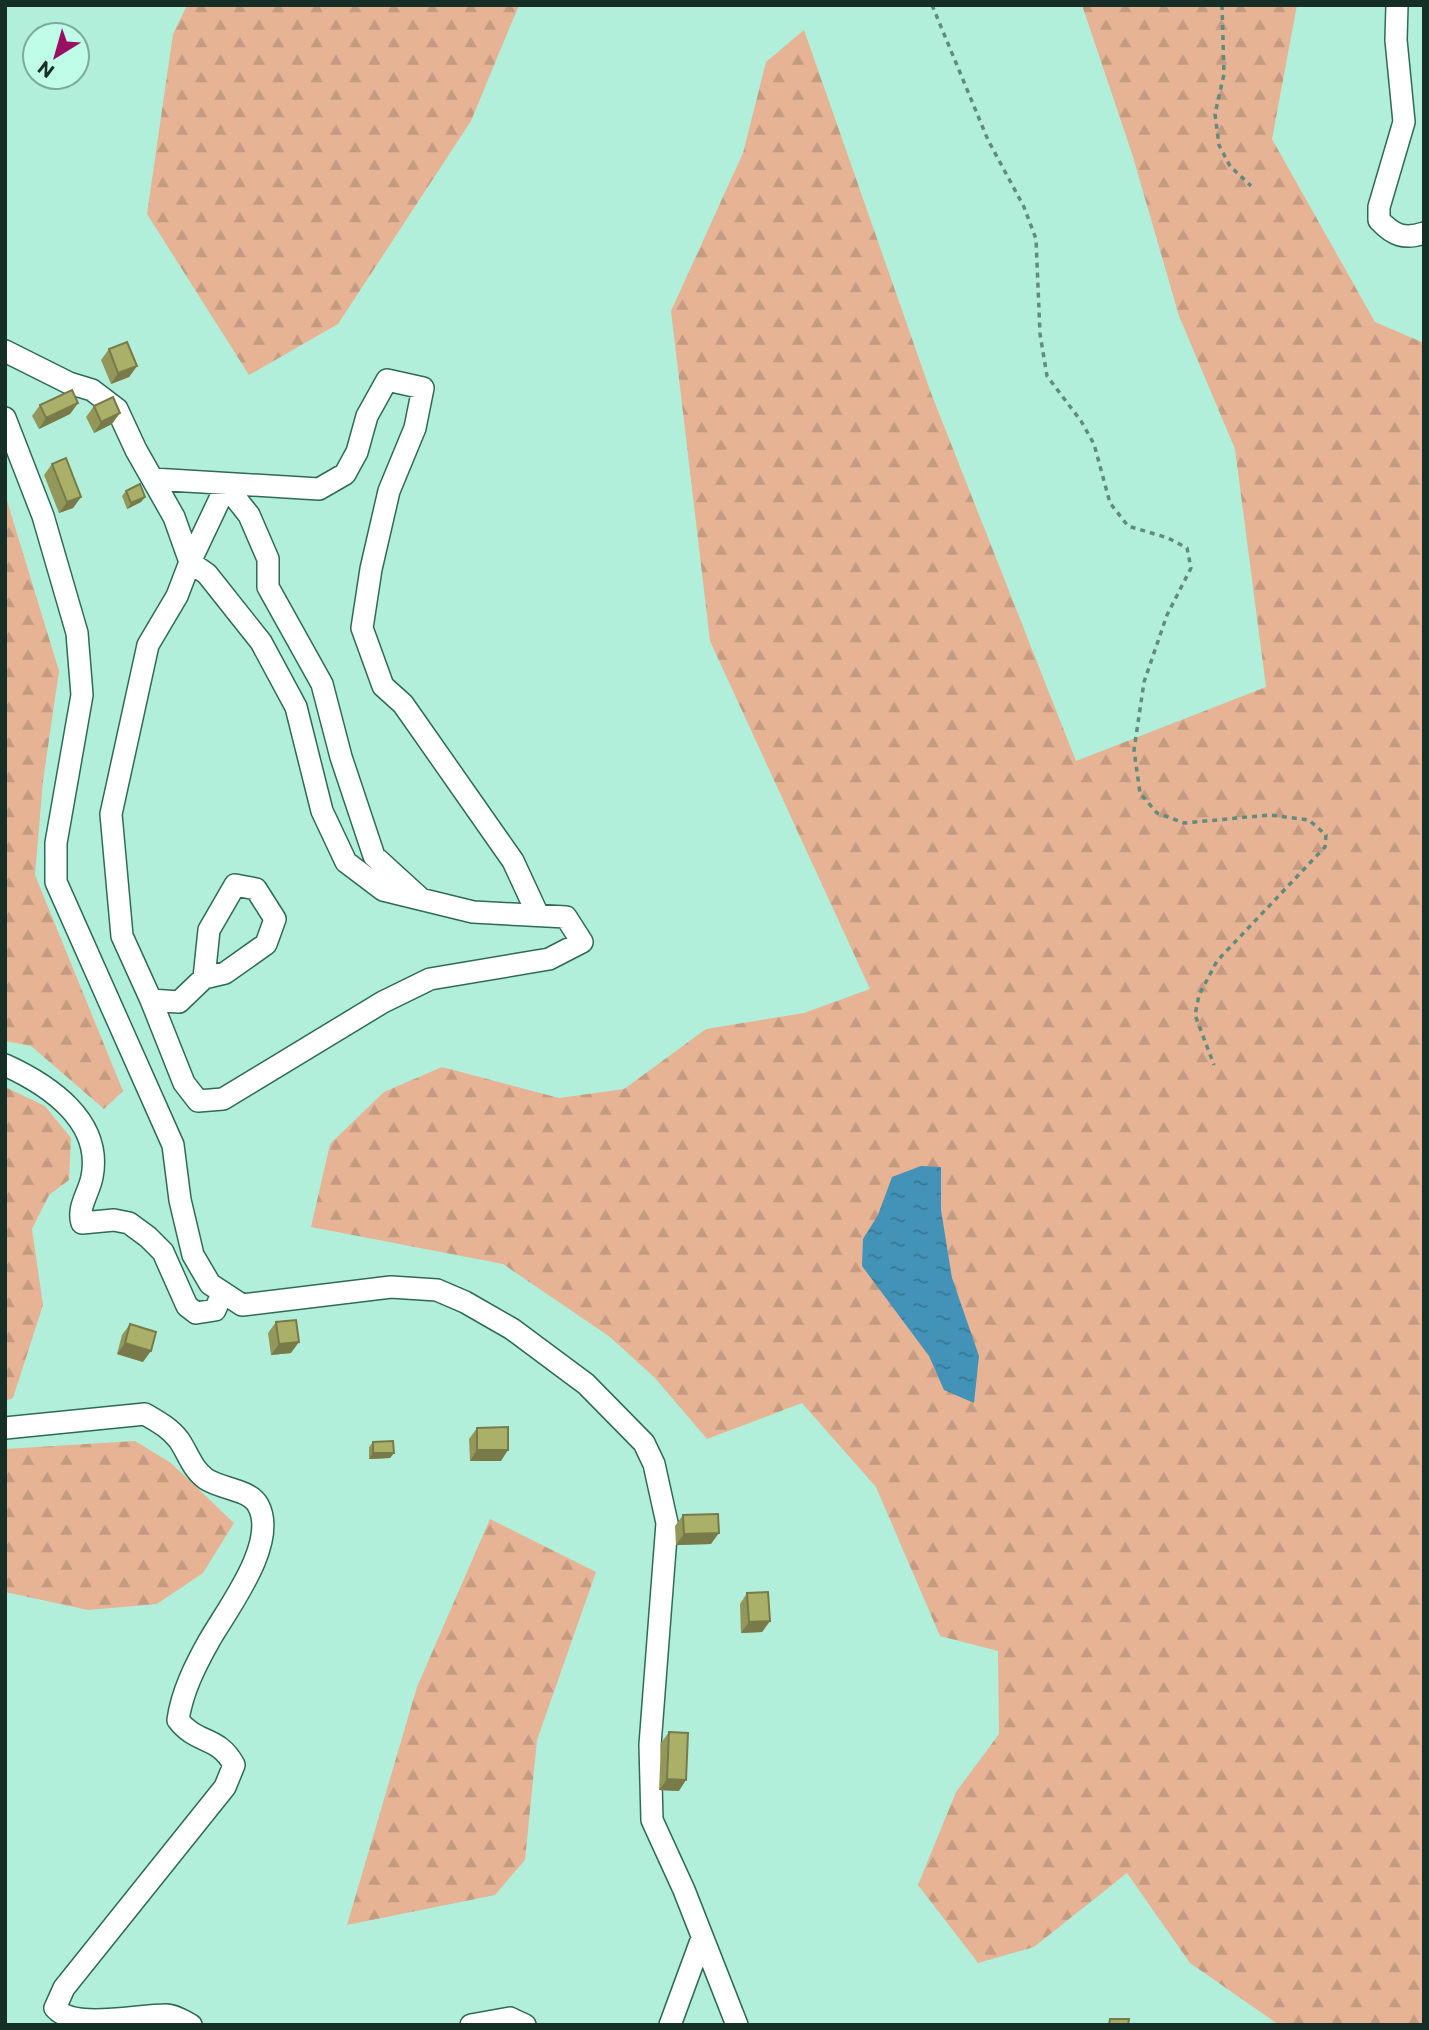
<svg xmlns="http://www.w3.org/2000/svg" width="1429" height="2030" font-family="Commissioner,sans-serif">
  <defs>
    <pattern id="forest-firs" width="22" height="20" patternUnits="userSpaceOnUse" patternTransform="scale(1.75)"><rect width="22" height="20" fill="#e6b395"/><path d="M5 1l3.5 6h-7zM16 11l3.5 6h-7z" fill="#c49a80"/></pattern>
    <pattern id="water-ripples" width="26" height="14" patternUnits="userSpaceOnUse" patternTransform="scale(1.75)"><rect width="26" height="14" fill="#4392b8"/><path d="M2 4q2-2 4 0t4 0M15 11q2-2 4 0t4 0" fill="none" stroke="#377895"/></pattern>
  </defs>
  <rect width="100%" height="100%" fill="#b2efdb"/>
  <path fill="url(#forest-firs)" d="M 187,5 L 519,5 L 471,121 L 338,324 L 249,375 L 147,214 L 173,34 Z
    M 1082,5 L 1297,5 L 1272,139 L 1375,322 L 1424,343 L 1424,2025 L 1279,2025 L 1190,1963 L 1127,1873 L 1034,1947 L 978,1963 L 918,1885 L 956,1792 L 999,1734 L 998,1651 L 940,1636 L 876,1487 L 802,1403 L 707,1439 L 655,1378 L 610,1337 L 503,1264 L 311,1227 L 330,1144 L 384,1092 L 442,1067 L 559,1098 L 624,1089 L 706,1029 L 804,1013 L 870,989 L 710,641 L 671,311 L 743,153 L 766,62 L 804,30 L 931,393 L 1076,761 L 1266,687 L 1235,449 L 1179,316 L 1133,157 Z
    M 5,494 L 59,671 L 43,781 L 35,875 L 123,1091 L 104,1109 L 31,1046 L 5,1041 Z
    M 5,1087 L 45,1106 L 71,1138 L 69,1180 L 49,1195 L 32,1229 L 43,1305 L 13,1398 L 5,1401 Z
    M 135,1441 L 171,1463 L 234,1523 L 203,1573 L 157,1604 L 88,1610 L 5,1592 L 5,1449 Z
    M 490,1519 L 596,1572 L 537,1740 L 525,1860 L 495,1895 L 347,1925 L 417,1687 Z"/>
  <path fill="url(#water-ripples)" d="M 921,1166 L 941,1167 L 941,1210 L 952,1278 L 979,1356 L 974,1403 L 944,1390 L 929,1356 L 862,1266 L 863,1239 L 878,1215 L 892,1177 Z"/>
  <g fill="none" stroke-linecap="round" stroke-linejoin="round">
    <defs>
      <path id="street" d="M 1397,5 L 1396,40 L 1404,122 L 1379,207 L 1379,220 C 1393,235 1404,240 1424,233
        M 5,351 L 69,383 L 92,390 L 117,409 L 136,450 L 174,517 L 190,562 L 177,596 L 148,645 L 111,814 L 122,936 L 151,1000 L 179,1002 L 204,978 L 225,973 L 266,944 L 275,919 L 256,889 L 235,885 L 209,930 L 204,978
        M 5,418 L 43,516 L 77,633 L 82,695 L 56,843 L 56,882 L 173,1145 L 180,1200 L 193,1255 L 210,1284 L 242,1305 L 391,1287 L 437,1290 L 465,1302 L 512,1329 L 586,1384 L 644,1443 L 654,1464 L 667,1523 L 650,1745 L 652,1820 L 684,1890 L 737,2025
        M 153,479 L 319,489 L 345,474 L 357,452 L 367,416 L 387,380 L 423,388 L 415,428 L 389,491 L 371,569 L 362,628 L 383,686 L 403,704 L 513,861 L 538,915
        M 151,1000 L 184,1083 L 198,1101 L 223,1099 L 383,1002 L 430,979 L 549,959 L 582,942 L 566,917 L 473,912 L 383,890 L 346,862 L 322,811 L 296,707 L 261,642 L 207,574 L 190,562 L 226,486 L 249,515 L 268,559 L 268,587 L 322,684 L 341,757 L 374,856 L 420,898
        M 5,1065 C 49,1085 103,1121 92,1177 C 89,1193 77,1207 82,1223 L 114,1220 L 129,1223 L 148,1237 L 163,1252 L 187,1306 L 196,1313 L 215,1310 L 222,1294
        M 5,1428 L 145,1414 C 157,1421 170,1428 179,1440 C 188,1453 192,1469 206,1479 C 221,1489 249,1489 258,1505 C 279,1543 227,1609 209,1641 C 195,1666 182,1692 178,1720 C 197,1745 218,1735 234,1765 L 225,1787 L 64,1988 L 55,2008 C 74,2030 135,2015 166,2015 C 174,2015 184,2021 191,2025
        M 471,2025 L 510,2018 L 525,2025
        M 670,2025 L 702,1938"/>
    </defs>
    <use href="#street" stroke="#2e6a58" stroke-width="24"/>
    <path stroke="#618b7d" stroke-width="3.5" stroke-dasharray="5 5" stroke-linecap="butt" d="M 932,5 L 988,140 L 1024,207 L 1036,239 L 1040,334 L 1047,376 L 1081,421 L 1094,444 L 1110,503 L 1128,526 L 1168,538 L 1187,548 L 1191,568 L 1167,615 L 1144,682 L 1134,750 L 1140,793 L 1157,813 L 1184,823 L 1270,815 L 1309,820 L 1326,835 L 1325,847 L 1217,961 L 1199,995 L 1195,1015 L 1214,1065
      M 1222,5 L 1224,74 L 1215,114 L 1219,145 L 1230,166 L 1251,186"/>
    <use href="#street" stroke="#fff" stroke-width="21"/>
  </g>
  <path fill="#939759" d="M 109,349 L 137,366 L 129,377 L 111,384 L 101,360 Z
    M 78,403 L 70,414 L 39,429 L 32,416 L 40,405 Z
    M 94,406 L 112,424 L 94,433 L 86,417 Z
    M 52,464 L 81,497 L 73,508 L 59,513 L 44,475 Z
    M 126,491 L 145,497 L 141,502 L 127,509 L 122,496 Z
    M 276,1322 L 291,1353 L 271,1355 L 268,1333 Z
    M 130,1324 L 143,1362 L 117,1354 L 122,1335 Z
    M 477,1428 L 501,1461 L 470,1461 L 469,1439 Z
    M 373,1442 L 394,1453 L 390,1458 L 369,1459 L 369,1447 Z
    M 683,1515 L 711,1544 L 676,1545 L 675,1526 Z
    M 747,1593 L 770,1621 L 762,1632 L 741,1633 L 740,1604 Z
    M 669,1732 L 679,1791 L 659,1790 L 661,1743 Z"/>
  <path fill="#787b49" d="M 137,366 L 129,377 L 111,384 L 118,373 Z
    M 78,403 L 70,414 L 39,429 L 46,418 Z
    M 120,413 L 112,424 L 94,433 L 101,422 Z
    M 81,497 L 73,508 L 59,513 L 67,502 Z
    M 145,497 L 141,502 L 127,509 L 131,503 Z
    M 299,1342 L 291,1353 L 271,1355 L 279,1344 Z
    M 125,1343 L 151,1351 L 143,1362 L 117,1354 Z
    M 477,1450 L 508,1450 L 501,1461 L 470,1461 Z
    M 373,1453 L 394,1453 L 390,1458 L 369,1459 Z
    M 719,1533 L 711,1544 L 676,1545 L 684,1534 Z
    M 770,1621 L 762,1632 L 741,1633 L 749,1622 Z
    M 667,1779 L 686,1780 L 679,1791 L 659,1790 Z"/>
  <path fill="#abb068" stroke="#787b49" stroke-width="2" d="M 127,342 L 137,366 L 118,373 L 109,349 Z
    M 72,390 L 78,403 L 46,418 L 40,405 Z
    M 113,397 L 120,413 L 101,422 L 94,406 Z
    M 66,458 L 81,497 L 67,502 L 52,464 Z
    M 140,484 L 145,497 L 131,503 L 126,491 Z
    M 296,1320 L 299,1342 L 279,1344 L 276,1322 Z
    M 130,1324 L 156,1332 L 151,1351 L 125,1343 Z
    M 508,1427 L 508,1450 L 477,1450 L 477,1428 Z
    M 393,1441 L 394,1453 L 373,1453 L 373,1442 Z
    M 718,1514 L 719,1533 L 684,1534 L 683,1515 Z
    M 768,1592 L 770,1621 L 749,1622 L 747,1593 Z
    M 669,1732 L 688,1733 L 686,1780 L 667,1779 Z
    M 1110,2019 L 1129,2019 L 1128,2025 L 1109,2025 Z"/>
  <rect width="1429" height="2030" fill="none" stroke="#152e26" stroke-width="14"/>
  <g transform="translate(56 56) rotate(217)"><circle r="33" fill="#bffde8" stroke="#7baa9a" stroke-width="2"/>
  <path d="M0-5L12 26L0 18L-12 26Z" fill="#9a0f61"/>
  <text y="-10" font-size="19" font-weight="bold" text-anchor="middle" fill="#152e26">N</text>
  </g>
</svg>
